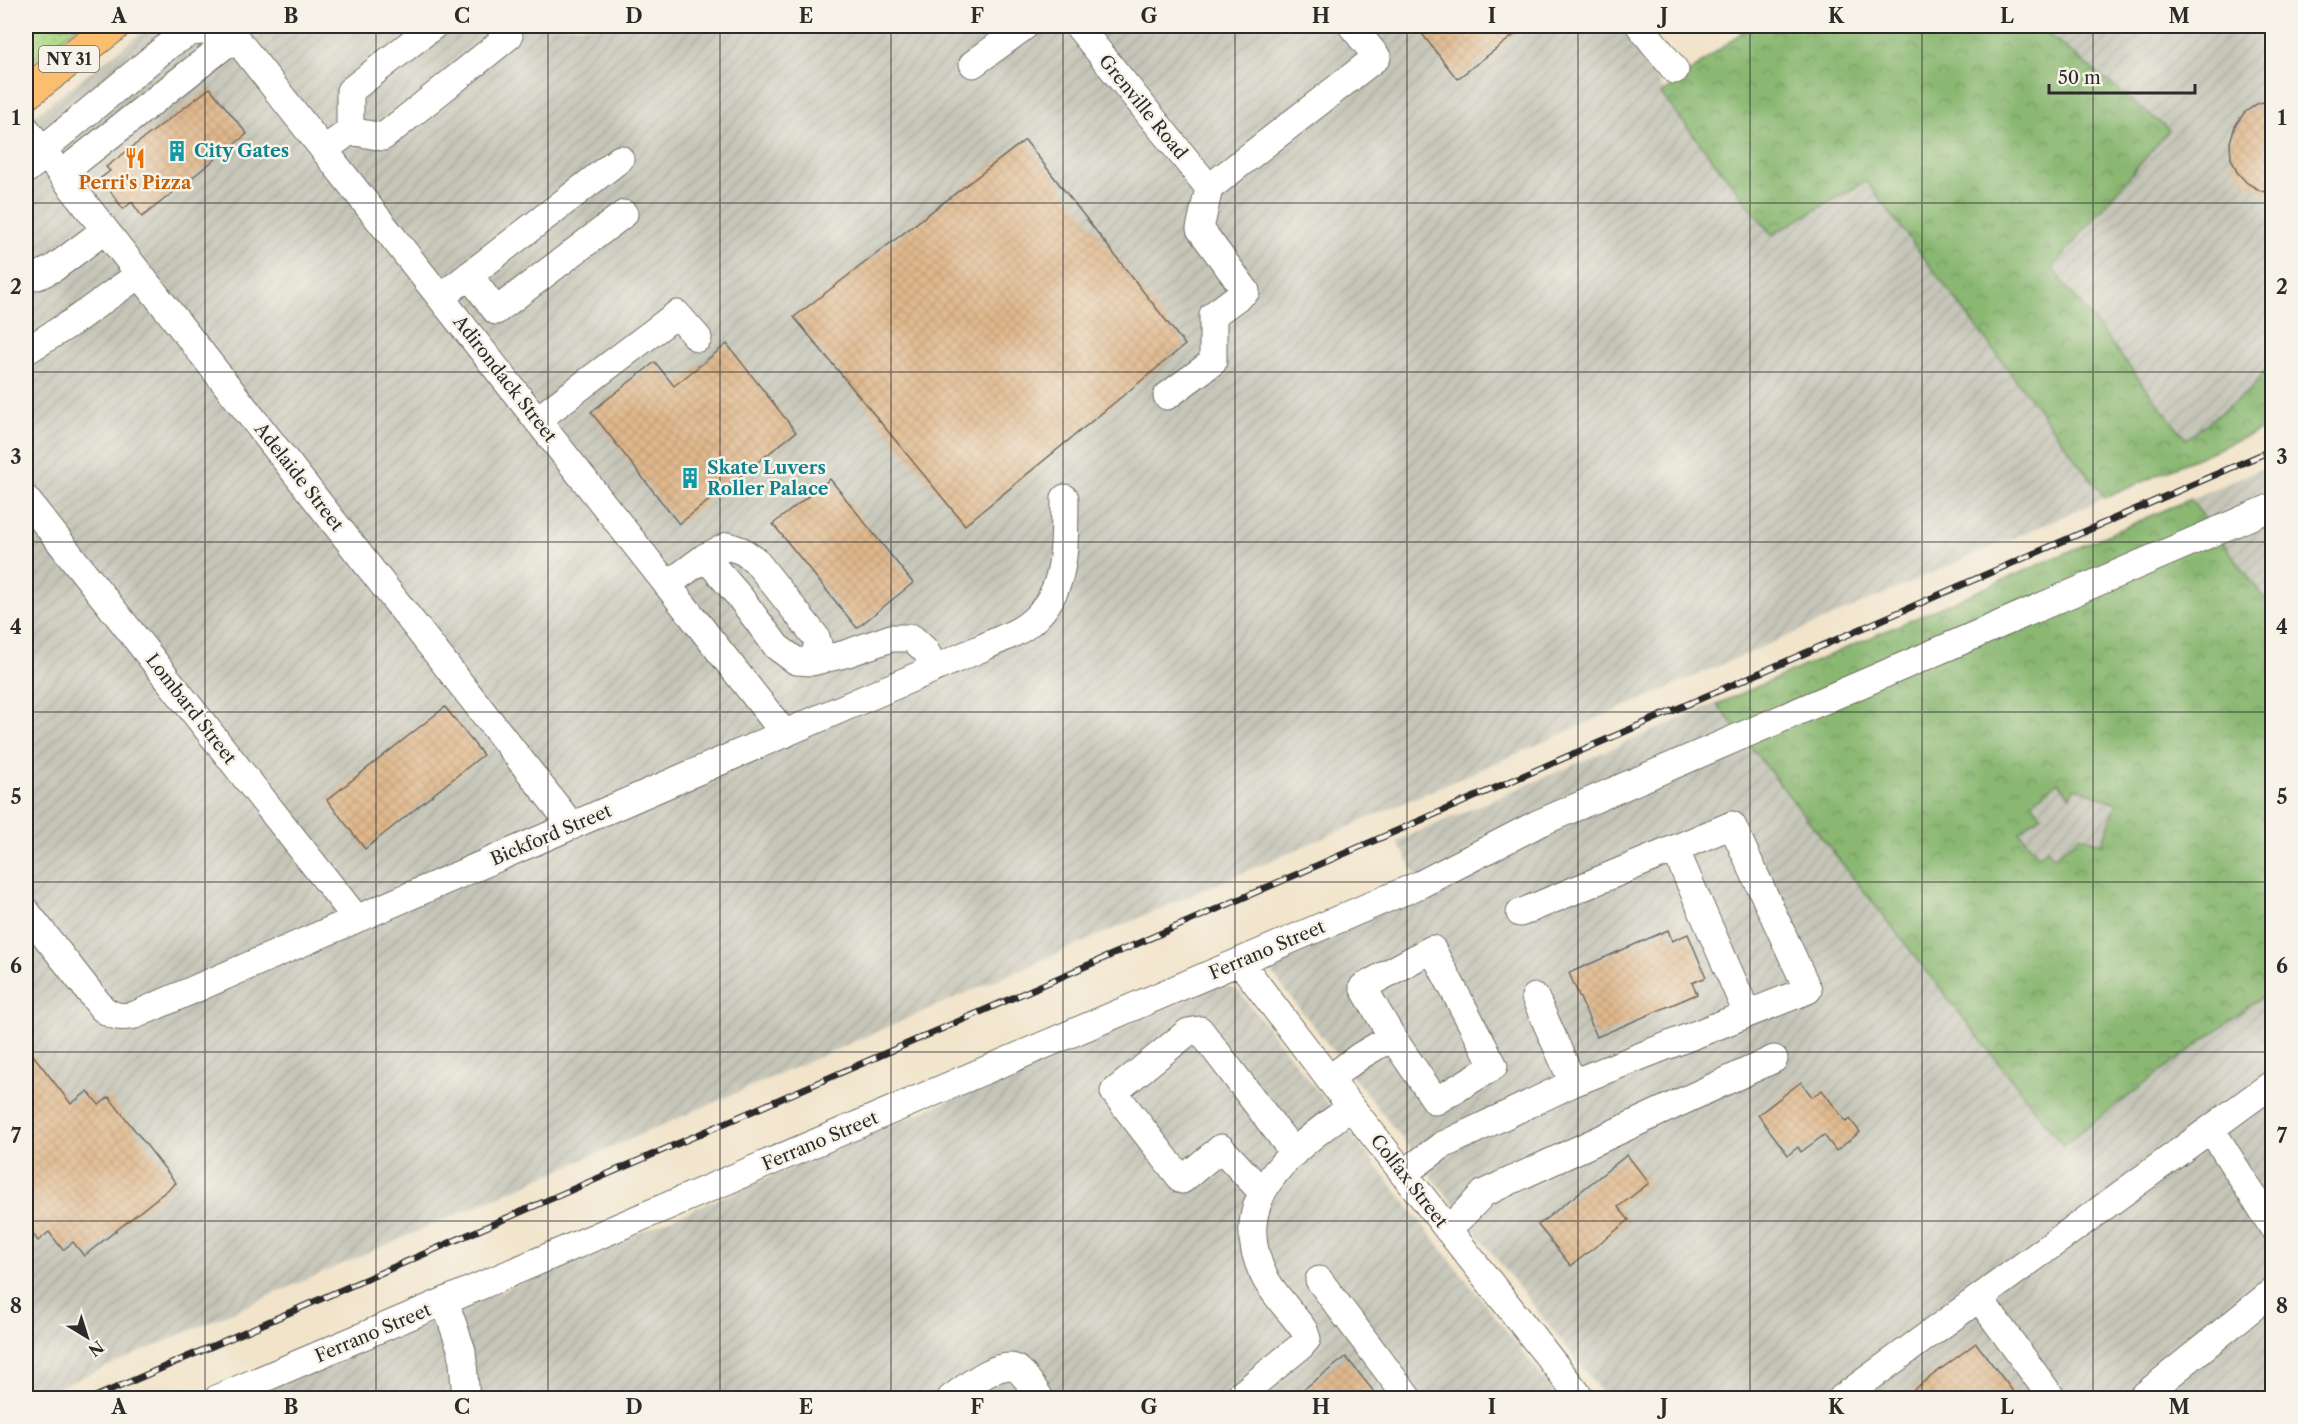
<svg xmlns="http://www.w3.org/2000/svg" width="2298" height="1424" font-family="'Libre Caslon Text',serif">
  <defs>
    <pattern id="industrial-furrows" width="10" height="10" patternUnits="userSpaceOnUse" patternTransform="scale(1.5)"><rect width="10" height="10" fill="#c5c5b8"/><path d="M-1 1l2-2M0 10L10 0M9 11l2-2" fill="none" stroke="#a9a99e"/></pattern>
    <pattern id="grass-dots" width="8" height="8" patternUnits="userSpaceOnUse" patternTransform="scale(1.5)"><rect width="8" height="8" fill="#add885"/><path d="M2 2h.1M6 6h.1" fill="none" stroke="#95ba73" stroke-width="1.8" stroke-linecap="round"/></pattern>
    <pattern id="forest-crowns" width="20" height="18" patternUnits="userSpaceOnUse" patternTransform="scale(1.5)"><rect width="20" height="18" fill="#8ab872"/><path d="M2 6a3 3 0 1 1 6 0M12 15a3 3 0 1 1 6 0" fill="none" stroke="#71965e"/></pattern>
    <pattern id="building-cross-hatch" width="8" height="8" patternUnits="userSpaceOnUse" patternTransform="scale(1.5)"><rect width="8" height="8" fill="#e0b88c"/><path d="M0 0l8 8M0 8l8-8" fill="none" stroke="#c09e79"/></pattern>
  </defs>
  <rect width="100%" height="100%" fill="#f7f3e8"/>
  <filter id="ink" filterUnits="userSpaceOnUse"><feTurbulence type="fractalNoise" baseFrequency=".0167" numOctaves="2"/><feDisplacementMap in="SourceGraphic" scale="12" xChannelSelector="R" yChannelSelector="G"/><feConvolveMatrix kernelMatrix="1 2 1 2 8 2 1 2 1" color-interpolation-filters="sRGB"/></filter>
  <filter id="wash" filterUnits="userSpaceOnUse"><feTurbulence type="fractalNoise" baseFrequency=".008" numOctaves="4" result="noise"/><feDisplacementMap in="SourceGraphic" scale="24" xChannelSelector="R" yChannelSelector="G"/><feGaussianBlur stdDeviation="1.35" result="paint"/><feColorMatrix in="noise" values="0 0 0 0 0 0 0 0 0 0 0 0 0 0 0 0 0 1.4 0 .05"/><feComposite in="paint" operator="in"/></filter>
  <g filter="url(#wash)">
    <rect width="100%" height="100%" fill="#f2e4cb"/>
    <path fill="url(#industrial-furrows)" d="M 150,26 L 1626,26 L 1664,91 L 1661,93 L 1866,181 L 2105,498 L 34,1398 L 26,1398 L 26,122 Z
      M 2038,26 L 2272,26 L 2272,363 L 2250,390 L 2186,439 L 2052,267 L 2169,130 Z
      M 2272,464 L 2272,1398 L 1606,1398 L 1271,972 L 1272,963 L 1277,959 L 1421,884 L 1397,841 Z
      M 1225,986 L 1238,990 L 1559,1398 L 250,1398 L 1216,987 Z"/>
    <path fill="url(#grass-dots)" stroke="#6c8258" stroke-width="1.5" d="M 26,26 L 78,26 L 26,66 Z"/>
    <path fill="url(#forest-crowns)" stroke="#5a724e" stroke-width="1.5" fill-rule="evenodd" d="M 1750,26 L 2038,26 L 2169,130 L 2052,268 L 2186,439 L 2250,390 L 2272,363 L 2272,425 L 2105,498 L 1866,181 L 1772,235 L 1661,94 Z
      M 2190,499 L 2272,608 L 2272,989 L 2063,1145 L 1717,704 ZM 2058,782 L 2070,796 L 2074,787 L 2117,803 L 2102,844 L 2080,836 L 2054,857 L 2047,849 L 2039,856 L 2019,832 L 2041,815 L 2032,803 Z"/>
    <g id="blocks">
      <path fill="url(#building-cross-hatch)" d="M 1416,26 L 1526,26 L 1457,79 Z
        M 210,88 L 247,134 L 142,217 L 132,202 L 123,209 L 101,178 L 110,171 L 106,167 Z
        M 2272,99 L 2272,193 L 2261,191 L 2247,183 L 2237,172 L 2231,158 L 2230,142 L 2235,126 L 2244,113 L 2257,104 Z
        M 1025,140 L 1185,345 L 965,525 L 794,317 Z
        M 727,344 L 796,432 L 679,524 L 591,412 L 655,362 L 674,386 Z
        M 830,479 L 913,583 L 857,628 L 773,524 Z
        M 445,707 L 483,755 L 365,849 L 327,800 Z
        M 1668,930 L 1672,941 L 1688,934 L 1706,977 L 1692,983 L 1697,994 L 1597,1037 L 1569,973 Z
        M 26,1046 L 71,1104 L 88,1091 L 99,1105 L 109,1097 L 176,1183 L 84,1256 L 73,1242 L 63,1250 L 49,1232 L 38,1241 L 26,1225 Z
        M 1801,1082 L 1812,1097 L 1822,1090 L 1846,1122 L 1850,1119 L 1860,1132 L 1836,1151 L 1824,1135 L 1801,1152 L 1798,1147 L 1788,1155 L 1758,1115 Z
        M 1627,1155 L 1649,1183 L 1618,1207 L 1629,1220 L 1571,1266 L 1538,1225 Z
        M 1976,1343 L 2018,1398 L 1902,1398 Z
        M 1346,1357 L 1379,1398 L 1292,1398 Z"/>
    </g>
  </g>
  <g filter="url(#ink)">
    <use href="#blocks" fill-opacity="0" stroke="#716c63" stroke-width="1.5"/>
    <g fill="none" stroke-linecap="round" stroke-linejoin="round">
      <defs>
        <path id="minor" d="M 226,26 L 785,734
          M 1078,26 L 1209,188
          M 1640,26 L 1675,70
          M 973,64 L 1025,26
          M 26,129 L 572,826
          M 350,131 L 350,91 L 433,26
          M 324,150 L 350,131 L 383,137 L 509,36 L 499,26
          M 26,170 L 34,164 L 42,150 L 170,44 L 191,32 L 202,31 L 208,26
          M 61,174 L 235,37
          M 469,275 L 496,311 L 624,214
          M 38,276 L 54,268 L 105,230
          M 441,297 L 620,159
          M 26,351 L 71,323 L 140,274
          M 1167,396 L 1213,362 L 1213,315 L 1246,291 L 1200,229 L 1209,188 L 1377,57 L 1352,26
          M 537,420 L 677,314 L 698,338
          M 26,499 L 356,918
          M 705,557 L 739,596 L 777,647 L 796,661 L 812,662 L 845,654 L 891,638 L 912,638 L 925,650 L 935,668
          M 667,585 L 705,557 L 728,546 L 742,551 L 755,560 L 816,637 L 818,644 L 812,662
          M 1675,849 L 1747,1013
          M 26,911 L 102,1008 C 113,1017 121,1018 135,1015 L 984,647 C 997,640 1014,635 1026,626 C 1069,594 1064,546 1065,498
          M 1240,962 L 1329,1079 L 1581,1398
          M 1535,997 L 1573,1083
          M 1329,1079 L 1360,1056 L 1392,1037 L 1436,1101 L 1494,1066 L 1432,949 L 1363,987 L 1392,1037
          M 2211,1129 L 2272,1226
          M 1403,1174 L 1441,1146 L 1573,1083 L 1808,990 L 1732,825 L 1520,913
          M 1262,1192 L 1221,1148 L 1182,1180 L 1114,1092 L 1188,1032 L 1200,1030 L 1294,1153
          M 1448,1230 L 1484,1193 L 1774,1059
          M 1319,1280 L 1408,1398
          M 1979,1298 L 2052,1398
          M 445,1302 L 462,1351 L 466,1398
          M 218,1398 L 1421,884 L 1537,824 L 2272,507
          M 951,1398 C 965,1388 1000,1359 1017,1369 C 1026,1375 1034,1390 1040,1398
          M 1237,1398 L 1301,1346 L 1307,1339 L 1304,1330 C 1292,1313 1275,1296 1265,1278 C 1224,1197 1294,1149 1351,1107
          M 1842,1398 L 2272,1084
          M 2141,1398 L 2272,1292"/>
        <path id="major" d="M 26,93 L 113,26"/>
      </defs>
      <use href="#minor" stroke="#716c63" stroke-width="29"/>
      <use href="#major" stroke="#716c63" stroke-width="35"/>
      <use href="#minor" stroke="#fff" stroke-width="27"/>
      <use href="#major" stroke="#fabe6e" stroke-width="33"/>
      <defs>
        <path id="rail" d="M 93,1398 L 2272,450"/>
      </defs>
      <use href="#rail" stroke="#2b2b2b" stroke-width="7"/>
      <use href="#rail" stroke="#f7f3e8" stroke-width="4.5" stroke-dasharray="14" stroke-linecap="butt"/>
    </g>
  </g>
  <path fill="none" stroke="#2b2b2b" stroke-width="1.5" stroke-opacity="0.55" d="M 205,26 L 205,1398M 376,26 L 376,1398M 548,26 L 548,1398M 720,26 L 720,1398M 891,26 L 891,1398M 1063,26 L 1063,1398M 1235,26 L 1235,1398M 1407,26 L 1407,1398M 1578,26 L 1578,1398M 1750,26 L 1750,1398M 1922,26 L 1922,1398M 2093,26 L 2093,1398M 26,203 L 2272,203M 26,372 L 2272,372M 26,542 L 2272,542M 26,712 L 2272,712M 26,882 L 2272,882M 26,1052 L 2272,1052M 26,1221 L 2272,1221"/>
  <defs>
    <symbol id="building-bare" viewBox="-9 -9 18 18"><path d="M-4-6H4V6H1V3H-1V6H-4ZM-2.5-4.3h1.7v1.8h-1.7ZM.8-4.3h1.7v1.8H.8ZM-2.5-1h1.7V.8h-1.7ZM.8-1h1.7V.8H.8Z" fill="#0f9aa8" stroke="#f7f3e8" stroke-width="2.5" paint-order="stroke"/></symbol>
    <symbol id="restaurant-bare" viewBox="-9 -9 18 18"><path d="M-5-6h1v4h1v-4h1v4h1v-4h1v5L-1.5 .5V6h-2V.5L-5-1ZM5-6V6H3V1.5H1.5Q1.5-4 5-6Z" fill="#e8710a" stroke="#f7f3e8" stroke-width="2.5" paint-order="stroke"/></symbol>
  </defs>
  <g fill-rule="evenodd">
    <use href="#building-bare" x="162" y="136" width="30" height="30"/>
    <use href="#restaurant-bare" x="120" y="143" width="30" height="30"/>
    <use href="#building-bare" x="675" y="463" width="30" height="30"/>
  </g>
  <g text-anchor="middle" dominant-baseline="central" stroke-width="5" stroke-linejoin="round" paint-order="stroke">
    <rect fill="#f7f3e8" stroke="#686764" stroke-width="1.5" x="39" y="46" width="60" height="26" rx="4.5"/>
    <g font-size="16" font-weight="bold" fill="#2b2b2b">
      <text x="69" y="59">NY 31</text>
    </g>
    <g font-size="18" fill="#2b2b2b" stroke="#f7f3e8">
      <text transform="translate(1143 107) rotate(51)">Grenville Road</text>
      <text transform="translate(505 379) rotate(52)">Adirondack Street</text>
      <text transform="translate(299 477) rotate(52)">Adelaide Street</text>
      <text transform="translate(191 709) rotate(52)">Lombard Street</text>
      <text transform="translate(551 835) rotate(-23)">Bickford Street</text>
      <text transform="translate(1267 950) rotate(-23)">Ferrano Street</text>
      <text transform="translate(820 1141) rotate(-23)">Ferrano Street</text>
      <text transform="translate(1409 1181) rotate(52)">Colfax Street</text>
      <text transform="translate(373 1333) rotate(-23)">Ferrano Street</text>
    </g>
    <g font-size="18" font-weight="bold" fill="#0d838f" stroke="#f7f3e8" text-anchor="start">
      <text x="194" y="151">City Gates</text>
      <text x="707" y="468">Skate Luvers<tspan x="707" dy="21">Roller Palace</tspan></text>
    </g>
    <g font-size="18" font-weight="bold" fill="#c56008" stroke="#f7f3e8">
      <text x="135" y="183">Perri's Pizza</text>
    </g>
  </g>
  <rect width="2298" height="1424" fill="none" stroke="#f7f3e8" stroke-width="66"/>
  <g transform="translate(87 1337) rotate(142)" stroke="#f7f3e8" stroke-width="4.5" paint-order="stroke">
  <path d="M0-4.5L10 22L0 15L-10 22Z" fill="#2b2b2b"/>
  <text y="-9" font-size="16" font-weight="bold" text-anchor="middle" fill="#2b2b2b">N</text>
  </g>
  <path d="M2049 84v9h146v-9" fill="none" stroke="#2b2b2b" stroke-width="3"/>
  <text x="2058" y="84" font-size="18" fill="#2b2b2b" stroke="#f7f3e8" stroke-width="4.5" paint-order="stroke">50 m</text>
  <rect x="33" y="33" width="2232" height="1358" fill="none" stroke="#2b2b2b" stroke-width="2"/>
  <g font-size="20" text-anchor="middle" font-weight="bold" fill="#2b2b2b">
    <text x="119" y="23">A</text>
    <text x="291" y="23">B</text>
    <text x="462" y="23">C</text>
    <text x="634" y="23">D</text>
    <text x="806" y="23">E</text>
    <text x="977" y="23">F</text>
    <text x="1149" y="23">G</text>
    <text x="1321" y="23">H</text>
    <text x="1492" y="23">I</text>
    <text x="1664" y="23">J</text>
    <text x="1836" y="23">K</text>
    <text x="2007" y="23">L</text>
    <text x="2179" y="23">M</text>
    <text x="16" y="125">1</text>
    <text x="2282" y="125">1</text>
    <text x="16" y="294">2</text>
    <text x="2282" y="294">2</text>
    <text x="16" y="464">3</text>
    <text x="2282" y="464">3</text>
    <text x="16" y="634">4</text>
    <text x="2282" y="634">4</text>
    <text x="16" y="804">5</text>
    <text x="2282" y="804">5</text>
    <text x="16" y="973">6</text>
    <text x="2282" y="973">6</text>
    <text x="16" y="1143">7</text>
    <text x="2282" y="1143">7</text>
    <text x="16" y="1313">8</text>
    <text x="2282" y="1313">8</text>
    <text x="119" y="1414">A</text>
    <text x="291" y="1414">B</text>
    <text x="462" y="1414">C</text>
    <text x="634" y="1414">D</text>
    <text x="806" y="1414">E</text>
    <text x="977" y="1414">F</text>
    <text x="1149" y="1414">G</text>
    <text x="1321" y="1414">H</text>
    <text x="1492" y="1414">I</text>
    <text x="1664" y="1414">J</text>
    <text x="1836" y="1414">K</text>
    <text x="2007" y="1414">L</text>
    <text x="2179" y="1414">M</text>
  </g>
</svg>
